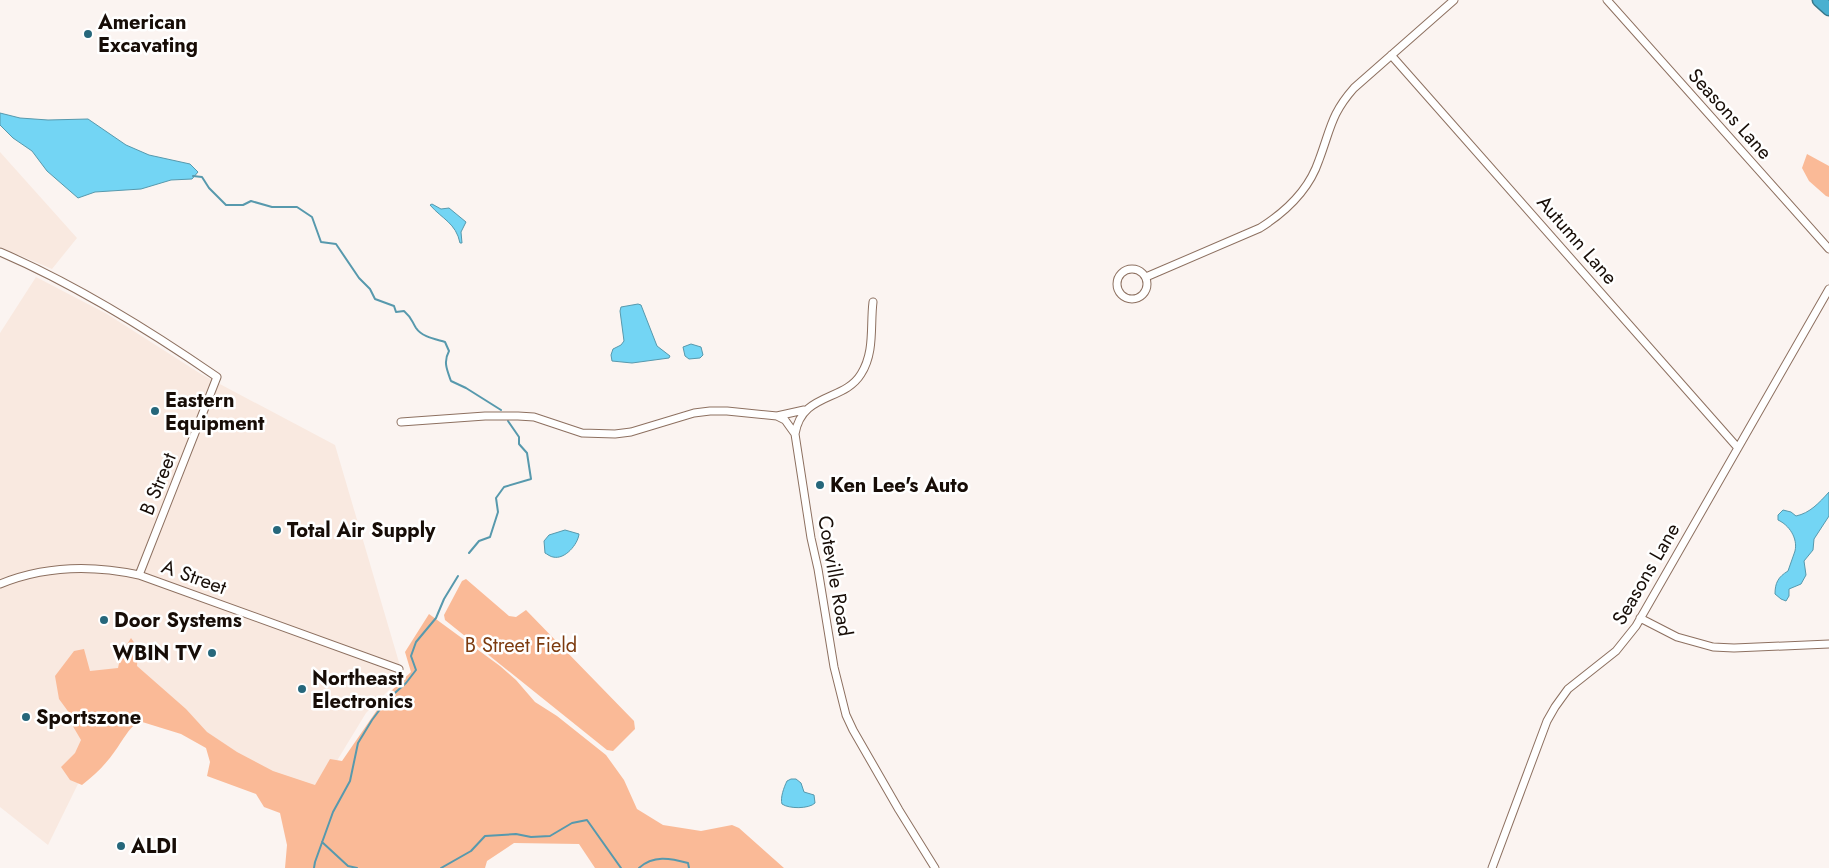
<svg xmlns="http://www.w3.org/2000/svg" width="1829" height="868" font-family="Jost,sans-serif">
  <rect width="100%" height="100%" fill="#fbf4f1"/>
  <path fill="#f9e9e0" d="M 0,152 L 77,238 L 52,269 L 0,247 Z
    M 36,277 L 107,314 L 201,374 L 335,445 L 403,676 L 366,713 L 338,759 L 313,808 L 129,680 L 48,845 L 0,807 L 0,333 Z"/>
  <path fill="#faba97" d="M 1807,154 L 1829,166 L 1829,197 L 1826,196 L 1809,181 L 1802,168 Z
    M 466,579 L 509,616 L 516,617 L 526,610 L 634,721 L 635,729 L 613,751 L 607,750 L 445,620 L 444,615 L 462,581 Z
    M 429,614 L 500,666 L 516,680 L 535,702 L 557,716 L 606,755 L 624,780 L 637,809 L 663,825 L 701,831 L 732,825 L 739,828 L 784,868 L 595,868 L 579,844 L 514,843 L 487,861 L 485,868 L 285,868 L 287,845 L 280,813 L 264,807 L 256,794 L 207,776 L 210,762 L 206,748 L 181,734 L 139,721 C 128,729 123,740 115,751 C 106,764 95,775 82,785 L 70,780 L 61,767 L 75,753 L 81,740 L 71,723 L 70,714 L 59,699 L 55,676 L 74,651 L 84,649 L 90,671 L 118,668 L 121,654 L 131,638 L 138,648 L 137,666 L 186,709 L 207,732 L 237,752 L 273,771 L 315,785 L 330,759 L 342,761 L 388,694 L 411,672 L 405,652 Z"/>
  <path fill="#73d5f4" stroke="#5799ad" d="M 0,113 L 20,118 L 48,120 L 88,119 L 126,145 L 149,155 L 190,164 L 198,172 L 192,179 L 171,180 L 141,189 L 95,192 L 78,198 L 47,171 L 32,151 L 13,138 L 0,125 Z
    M 432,204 L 441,209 L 449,208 L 466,222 L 461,232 L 462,243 L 460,243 C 456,223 442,219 430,205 Z
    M 638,304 L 641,305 L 657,346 L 670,356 L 669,358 L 632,363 L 612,361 L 611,355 L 613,349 L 621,345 L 624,341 L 620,311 L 621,307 Z
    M 691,344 L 701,347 L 703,355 L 700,358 L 689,359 L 685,356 L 683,347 Z
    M 1829,492 L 1829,516 L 1814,539 L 1813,550 L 1804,561 L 1806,575 L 1801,584 L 1789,589 L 1789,596 L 1786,601 L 1781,599 L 1775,594 C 1775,583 1778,577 1788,571 C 1790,564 1793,558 1795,551 C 1798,538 1789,525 1778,520 L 1778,515 L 1783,510 L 1791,512 L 1796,516 C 1810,513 1819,503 1829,492 Z
    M 565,530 L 579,534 C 578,544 565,560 553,557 C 551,557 547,554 545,553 L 544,541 L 549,535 Z
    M 791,779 L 796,779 L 801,783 L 804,792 L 814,795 L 815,803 C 809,809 789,809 782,804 C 780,798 784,787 787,781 Z"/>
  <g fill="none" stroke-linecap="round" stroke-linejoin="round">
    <path stroke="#5799ad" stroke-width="2" d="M 193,176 L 202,177 L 209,188 L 226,205 L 243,205 L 251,201 L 272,207 L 297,207 L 312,217 L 321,242 L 336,244 L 359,278 L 370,289 L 375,299 L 394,306 L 396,312 L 404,311 C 412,318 411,320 416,328 C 422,337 435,339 445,342 L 449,351 C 443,362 447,370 451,381 L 466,388 L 501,410
      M 469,553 L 479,541 L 490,537 L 498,512 L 496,498 L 504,487 L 531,479 L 527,453 L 519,444 L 519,437 L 508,421
      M 322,842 L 348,866 L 357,868
      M 314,868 L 315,862 L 333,812 L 350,781 L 358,743 L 372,720 L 387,700 L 406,683 L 416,670 L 411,656 L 416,642 L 436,618 L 444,599 L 458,576
      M 441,868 L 471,851 L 485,836 L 516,834 L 531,837 L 550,836 L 572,823 L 587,820 L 621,868
      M 639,868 C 653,855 670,858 688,863 L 689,868"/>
    <defs>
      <path id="minor" d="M 1607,0 L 1829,249
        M 1391,55 L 1738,448
        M 0,252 C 77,285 149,330 217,377 L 139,575
        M1117 284a15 15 0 1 1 30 0a15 15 0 1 1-30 0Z
        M 1146,277 L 1260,228 C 1287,211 1309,190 1319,160 C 1331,128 1331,114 1354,88 L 1454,0
        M 777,416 L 804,410
        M 401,422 L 485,416 L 518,416 L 534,417 L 582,433 L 615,434 L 631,432 L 694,413 L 710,411 L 727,411 L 777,416 L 785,420 L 795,434 L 811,538 L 818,569 L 834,667 L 846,715 L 853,730 L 899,810 L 935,868
        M 795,434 C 802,392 844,402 861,374 C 875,352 870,326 873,302
        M 0,584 C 44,566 93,565 139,575 L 399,669
        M 1640,618 L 1677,637 L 1713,647 L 1734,648 L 1829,644
        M 1492,868 L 1547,721 L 1555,707 L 1568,689 L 1616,651 L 1636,626 L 1829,289"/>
      <path id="motorway" d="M 1819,0 L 1829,9"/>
    </defs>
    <use href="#minor" stroke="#8d7060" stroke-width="9"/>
    <use href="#motorway" stroke="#38778a" stroke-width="15"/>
    <use href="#minor" stroke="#fff" stroke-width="7"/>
    <use href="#motorway" stroke="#4ab0d0" stroke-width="12"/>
  </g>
  <g fill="#26677b" stroke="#fff" stroke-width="2">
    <circle cx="88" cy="34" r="5"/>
    <circle cx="155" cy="411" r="5"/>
    <circle cx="820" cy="485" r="5"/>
    <circle cx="277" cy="530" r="5"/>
    <circle cx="104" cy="620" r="5"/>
    <circle cx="212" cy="653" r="5"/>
    <circle cx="302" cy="689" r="5"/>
    <circle cx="26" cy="717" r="5"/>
    <circle cx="121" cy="846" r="5"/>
  </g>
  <g text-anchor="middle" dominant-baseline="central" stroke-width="5" stroke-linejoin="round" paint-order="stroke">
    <g font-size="20" font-weight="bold" fill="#170d07" stroke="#fff" text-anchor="start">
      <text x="98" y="22">American<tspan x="98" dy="23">Excavating</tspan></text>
      <text x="165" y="400">Eastern<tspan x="165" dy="23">Equipment</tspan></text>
      <text x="830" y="485">Ken Lee's Auto</text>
      <text x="287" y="530">Total Air Supply</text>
      <text x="114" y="620">Door Systems</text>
      <text x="202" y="653" text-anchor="end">WBIN TV</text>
      <text x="312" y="678">Northeast<tspan x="312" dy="23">Electronics</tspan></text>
      <text x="36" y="717">Sportszone</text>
      <text x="131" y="846">ALDI</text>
    </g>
    <g font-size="20" fill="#170d07" stroke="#fff">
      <text transform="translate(1730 114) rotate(48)">Seasons Lane</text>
      <text transform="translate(1577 240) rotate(49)">Autumn Lane</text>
      <text transform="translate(158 484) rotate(-68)">B Street</text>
      <text transform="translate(1646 574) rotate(-60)">Seasons Lane</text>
      <text transform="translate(835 576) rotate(80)">Coteville Road</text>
      <text transform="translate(194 577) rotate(20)">A Street</text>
    </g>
    <g font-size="20" fill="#7d3b0f" stroke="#fff">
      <text x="521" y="645">B Street Field</text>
    </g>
  </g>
</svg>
